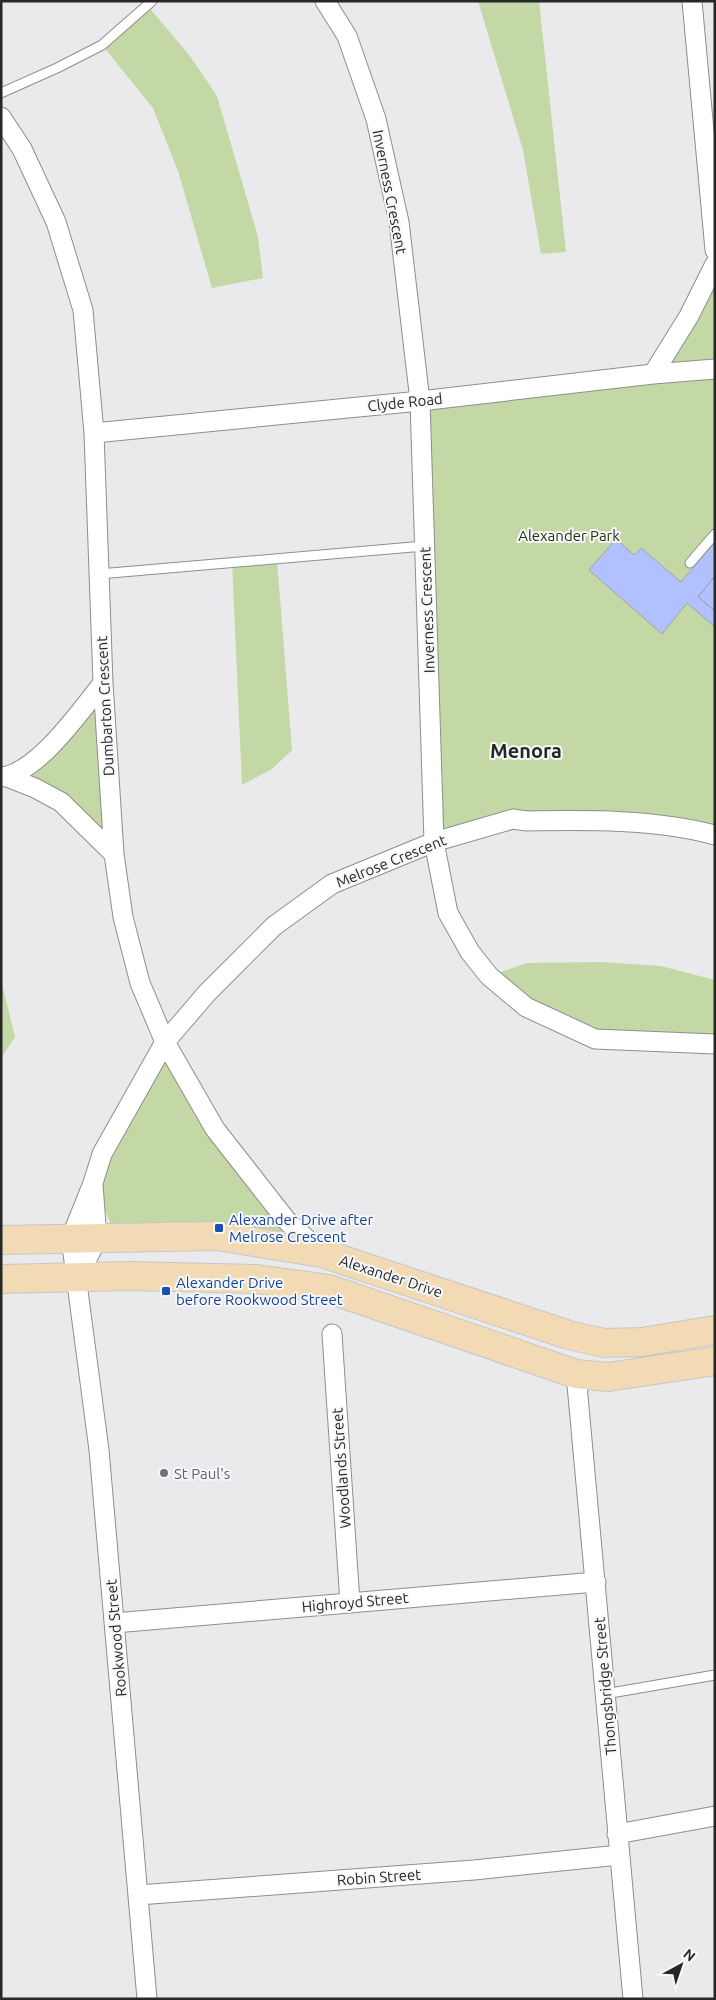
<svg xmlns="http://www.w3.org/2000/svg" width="716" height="2000" font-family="Ubuntu,sans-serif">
  <rect width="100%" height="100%" fill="#eaeaec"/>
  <path fill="#c4d8a5" d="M 478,1 L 539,1 L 566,252 L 541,254 L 523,150 Z
    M 147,5 L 190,56 L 217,96 L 258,237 L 263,278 L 212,288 L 178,171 L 153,108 L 102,45 Z
    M 715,264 L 715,369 L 653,374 Z
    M 715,371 L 715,835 L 513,819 L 434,842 L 420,401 Z
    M 277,560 L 292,750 L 272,769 L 242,785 L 232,562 Z
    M 103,683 L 114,854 L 61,802 L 7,777 Z
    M 601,962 L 661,966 L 715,980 L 715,1044 L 595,1039 L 489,976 L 527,963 Z
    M 1,980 L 15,1037 L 1,1058 Z
    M 165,1042 L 215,1129 L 322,1253 L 113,1229 L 93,1183 Z"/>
  <path fill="#b1c0fe" stroke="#a3a4a5" d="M 616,539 L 634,555 L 641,548 L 681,582 L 715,542 L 715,576 L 698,597 L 715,611 L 715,627 L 687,603 L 662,634 L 589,570 Z
    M 715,576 L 715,611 L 698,597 Z"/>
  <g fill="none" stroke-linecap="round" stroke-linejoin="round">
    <defs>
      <path id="service" d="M 1,93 L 57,68 L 102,45 L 152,1
        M 690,563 L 715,534
        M 99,574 L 424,546
        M 605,1694 L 715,1675"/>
      <path id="minor" d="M 325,1 L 347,36 L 376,119 L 399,222 L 420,401 L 434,842 L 448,913 L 470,952 L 489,976 L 526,1007 L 595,1039 L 715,1044
        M 692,1 L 715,250
        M 1,117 L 22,149 L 56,222 L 83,310 L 94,433 L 103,683 L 114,854 L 123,917 L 140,983 L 165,1042 L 215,1129 L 287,1221 L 322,1253
        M 653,374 L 689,316 L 715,264
        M 94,433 L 420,401 L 653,374 L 715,369
        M 1,777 C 37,774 81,710 103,683
        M 7,777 L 35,788 L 61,802 L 114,854
        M 78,1277 L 97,1239 L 93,1184
        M 332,1334 L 350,1603
        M 576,1374 L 633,1999
        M 114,1623 L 596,1582
        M 617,1834 L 715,1816
        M 138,1895 L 474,1870 L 619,1855
        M 147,1999 L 99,1450 L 71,1238 L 93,1183 L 102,1154 L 165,1042 L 207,993 L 274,926 L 332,884 L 434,842 L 513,819 L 527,821 C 589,820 654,819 715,835"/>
      <path id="primary" d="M 1,1240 L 217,1236 L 322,1253 L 569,1335 L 604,1343 L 642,1342 L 715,1330
        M 1,1279 L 130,1276 L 256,1279 L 329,1289 L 576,1374 L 608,1377 L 715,1361"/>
    </defs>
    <use href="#service" stroke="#8e8e90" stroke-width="11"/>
    <use href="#minor" stroke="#8e8e90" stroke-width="21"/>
    <use href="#primary" stroke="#c7c7c7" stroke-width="30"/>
    <use href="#service" stroke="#fff" stroke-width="9"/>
    <use href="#minor" stroke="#fff" stroke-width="19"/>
    <use href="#primary" stroke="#f2dab5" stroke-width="28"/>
  </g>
  <g fill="#1a4fb4" stroke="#f7f8f9" stroke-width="2">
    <rect x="214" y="1223" width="10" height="10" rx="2.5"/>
    <rect x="161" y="1286" width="10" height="10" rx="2.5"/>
  </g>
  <circle fill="#6b7280" stroke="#f7f8f9" stroke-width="2" cx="164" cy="1473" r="5"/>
  <g text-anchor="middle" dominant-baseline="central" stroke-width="4" stroke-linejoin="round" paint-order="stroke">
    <g font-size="15" fill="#262727" stroke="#f7f8f9">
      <text transform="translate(390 192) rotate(79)">Inverness Crescent</text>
      <text transform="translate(405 402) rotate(-6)">Clyde Road</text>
      <text transform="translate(427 610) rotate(-92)">Inverness Crescent</text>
      <text transform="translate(105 706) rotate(-93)">Dumbarton Crescent</text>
      <text transform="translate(391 861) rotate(-22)">Melrose Crescent</text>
      <text transform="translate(391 1276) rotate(18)">Alexander Drive</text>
      <text transform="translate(341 1468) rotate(-94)">Woodlands Street</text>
      <text transform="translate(355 1602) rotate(-5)">Highroyd Street</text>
      <text transform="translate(116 1638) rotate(-95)">Rookwood Street</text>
      <text transform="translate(605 1686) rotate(-95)">Thongsbridge Street</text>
      <text transform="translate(379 1877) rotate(-4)">Robin Street</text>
    </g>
    <g font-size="15" fill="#26310f" stroke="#f7f8f9">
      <text x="569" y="535">Alexander Park</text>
    </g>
    <g font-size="15" fill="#164399" stroke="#f7f8f9" text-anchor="start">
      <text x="229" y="1219">Alexander Drive after<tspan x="229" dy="17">Melrose Crescent</tspan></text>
      <text x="176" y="1282">Alexander Drive<tspan x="176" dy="17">before Rookwood Street</tspan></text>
    </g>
    <g font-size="15" fill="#5b616d" stroke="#f7f8f9" text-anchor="start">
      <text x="174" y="1473">St Paul's</text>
    </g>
    <g font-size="20" font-weight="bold" fill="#262727" stroke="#f7f8f9">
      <text x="526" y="750">Menora</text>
    </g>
  </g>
  <rect width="716" height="2000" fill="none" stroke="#262727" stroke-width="5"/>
  <g transform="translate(681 1965) rotate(40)" stroke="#f7f8f9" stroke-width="4" paint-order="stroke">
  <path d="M0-4L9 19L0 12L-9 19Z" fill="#262727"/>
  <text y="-8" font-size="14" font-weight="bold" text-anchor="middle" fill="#262727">N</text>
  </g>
</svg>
